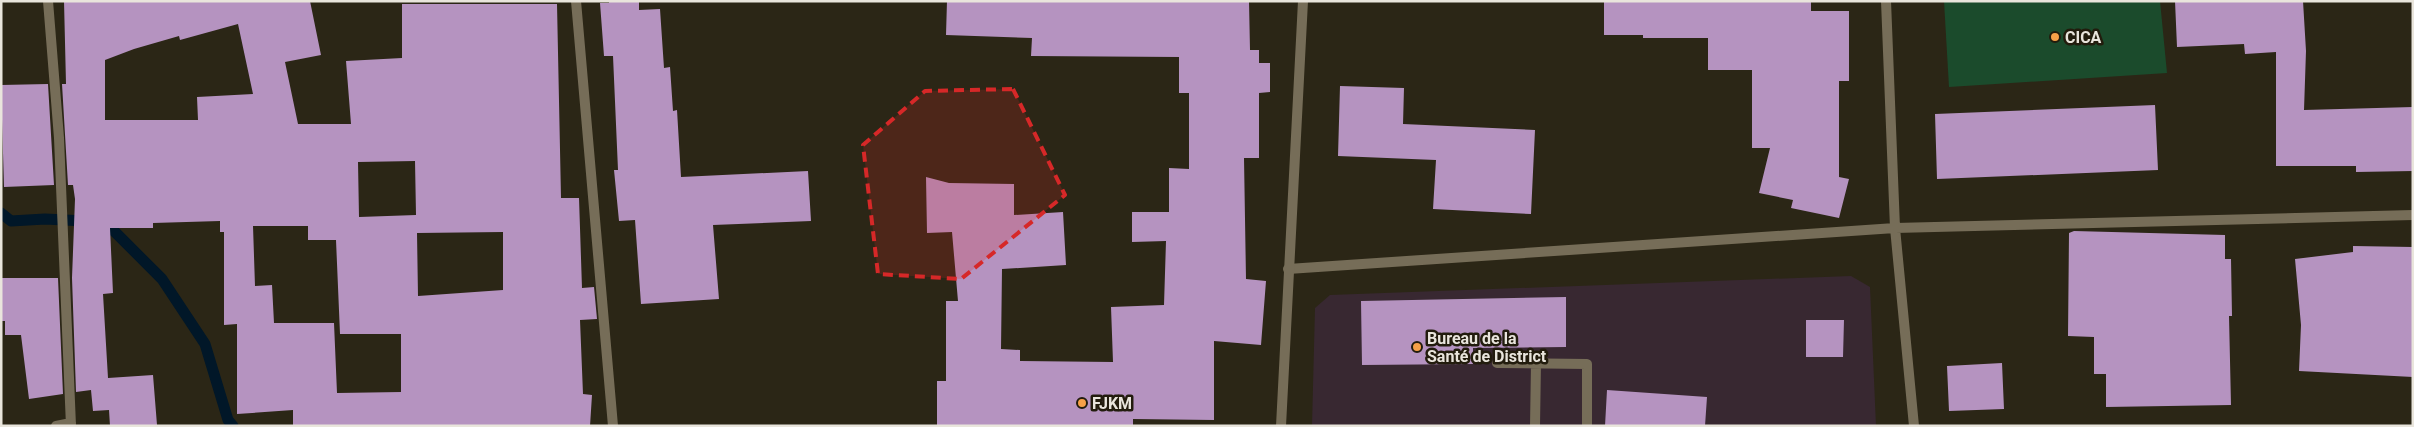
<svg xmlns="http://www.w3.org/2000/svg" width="2414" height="427" font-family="Roboto,sans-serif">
  <rect width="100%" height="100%" fill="#2b2616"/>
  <path fill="#382831" d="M 1851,276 L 1870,287 L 1876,426 L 1312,426 L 1315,308 L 1330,295 Z"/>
  <path fill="#1b4b2c" d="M 1944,1 L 2160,1 L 2167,73 L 1949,87 Z"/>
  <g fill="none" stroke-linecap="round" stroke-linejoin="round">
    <path stroke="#011728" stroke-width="11" d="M 1,213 L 11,221 L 45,219 L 105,222 L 162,279 L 205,344 L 228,420 L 233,426"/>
  </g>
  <path fill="#b593c0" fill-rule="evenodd" d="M 64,1 L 310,1 L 321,55 L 285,62 L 298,124 L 351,124 L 346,61 L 402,58 L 402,4 L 557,4 L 561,198 L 579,198 L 582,288 L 594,287 L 597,319 L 580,320 L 583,394 L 592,395 L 590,426 L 293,426 L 293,410 L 237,414 L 237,324 L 224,325 L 224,232 L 220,232 L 220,221 L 153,223 L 153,228 L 110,228 L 113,293 L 103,294 L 108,378 L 153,375 L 157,425 L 110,426 L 109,410 L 93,411 L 91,390 L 76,392 L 72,278 L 75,199 L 73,185 L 68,185 L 62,84 L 66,84 ZM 238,24 L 253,94 L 197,97 L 198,120 L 105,120 L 105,60 L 134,49 L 179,36 L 180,40 ZM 415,161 L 416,215 L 359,217 L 358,162 ZM 253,226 L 308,226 L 308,240 L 336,240 L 340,334 L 401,334 L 401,392 L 337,393 L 334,323 L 274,323 L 272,285 L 255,286 ZM 503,232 L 503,290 L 418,296 L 417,233 Z
    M 609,1 L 639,1 L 639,10 L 660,9 L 664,68 L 670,67 L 673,111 L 677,110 L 681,177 L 808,171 L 811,221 L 713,225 L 719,299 L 641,304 L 635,220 L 619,221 L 614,170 L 618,170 L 613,56 L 604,56 L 600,3 L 609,3 Z
    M 947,1 L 1249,1 L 1250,50 L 1259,50 L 1259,63 L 1270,63 L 1270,92 L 1259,93 L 1259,158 L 1244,158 L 1246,279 L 1266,281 L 1261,345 L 1214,341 L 1214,420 L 1133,419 L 1133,426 L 937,426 L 937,381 L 946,381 L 946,301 L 958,301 L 952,232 L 927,233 L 926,177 L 949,183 L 1014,184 L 1014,215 L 1063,212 L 1066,265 L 1002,269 L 1001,349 L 1020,350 L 1020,361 L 1113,362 L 1111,307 L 1164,305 L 1166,241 L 1132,242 L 1132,212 L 1169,212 L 1169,168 L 1189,169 L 1189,93 L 1179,93 L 1179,57 L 1031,56 L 1032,38 L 946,35 Z
    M 1604,1 L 1811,1 L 1811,11 L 1849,11 L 1849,81 L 1839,81 L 1839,177 L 1849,179 L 1839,218 L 1791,208 L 1793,200 L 1759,193 L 1770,148 L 1752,148 L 1752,70 L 1708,70 L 1708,38 L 1643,38 L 1643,35 L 1604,35 Z
    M 2175,1 L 2303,1 L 2306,51 L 2304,110 L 2413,107 L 2413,171 L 2356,172 L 2356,166 L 2276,166 L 2276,52 L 2245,54 L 2244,44 L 2177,47 Z
    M 48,84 L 54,185 L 4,187 L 1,85 Z
    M 1340,86 L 1404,88 L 1403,124 L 1535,130 L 1531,214 L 1433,209 L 1436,160 L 1338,156 Z
    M 2155,105 L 2158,170 L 1937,179 L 1935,114 Z
    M 2074,231 L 2225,235 L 2225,259 L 2231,259 L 2232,316 L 2229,316 L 2231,405 L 2106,407 L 2106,374 L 2094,374 L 2094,337 L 2068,336 L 2069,233 Z
    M 2353,246 L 2413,247 L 2413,377 L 2299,371 L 2301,325 L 2295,259 L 2353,252 Z
    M 1,278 L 58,278 L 63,394 L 29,399 L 21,335 L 5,335 L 5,321 L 1,321 Z
    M 1566,297 L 1566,347 L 1473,348 L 1473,364 L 1362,365 L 1361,301 Z
    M 1806,320 L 1844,320 L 1843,357 L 1806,357 Z
    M 2002,363 L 2004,409 L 1949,411 L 1947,366 Z
    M 1607,390 L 1707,397 L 1705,426 L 1605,426 Z"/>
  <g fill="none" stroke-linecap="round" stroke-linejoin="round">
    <path stroke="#766d58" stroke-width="10" d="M 1497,363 L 1587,364 L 1587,426
      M 1535,426 L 1536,363"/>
    <path stroke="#766d58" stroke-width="10" d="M 48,1 L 59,138 L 71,426
      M 576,1 L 613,426
      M 1886,1 L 1895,228 L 1914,426
      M 1288,269 L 1895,228 L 2413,215
      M 56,426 L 71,423"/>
    <path stroke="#766d58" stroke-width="10" d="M 1281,426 L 1303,1"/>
  </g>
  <path fill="#d62828" fill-opacity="0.2" stroke="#d62828" stroke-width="4" stroke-dasharray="10 6" stroke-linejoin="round" d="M 1013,89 L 1065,195 L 961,279 L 878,274 L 863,145 L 925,91 Z"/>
  <g fill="#f7a148" stroke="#221c0d" stroke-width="2">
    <circle cx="2055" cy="37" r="5"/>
    <circle cx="1417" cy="347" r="5"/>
    <circle cx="1082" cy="403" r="5"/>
  </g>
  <g text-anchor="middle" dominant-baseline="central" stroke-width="5" stroke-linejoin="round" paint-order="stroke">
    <g font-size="16" font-weight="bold" fill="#e9e5dc" stroke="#221c0d" text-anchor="start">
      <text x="2065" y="37">CICA</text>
      <text x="1427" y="338">Bureau de la<tspan x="1427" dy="18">Santé de District</tspan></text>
      <text x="1092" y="403">FJKM</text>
    </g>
  </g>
  <rect width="2414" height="427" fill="none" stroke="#e9e5dc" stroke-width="5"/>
</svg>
